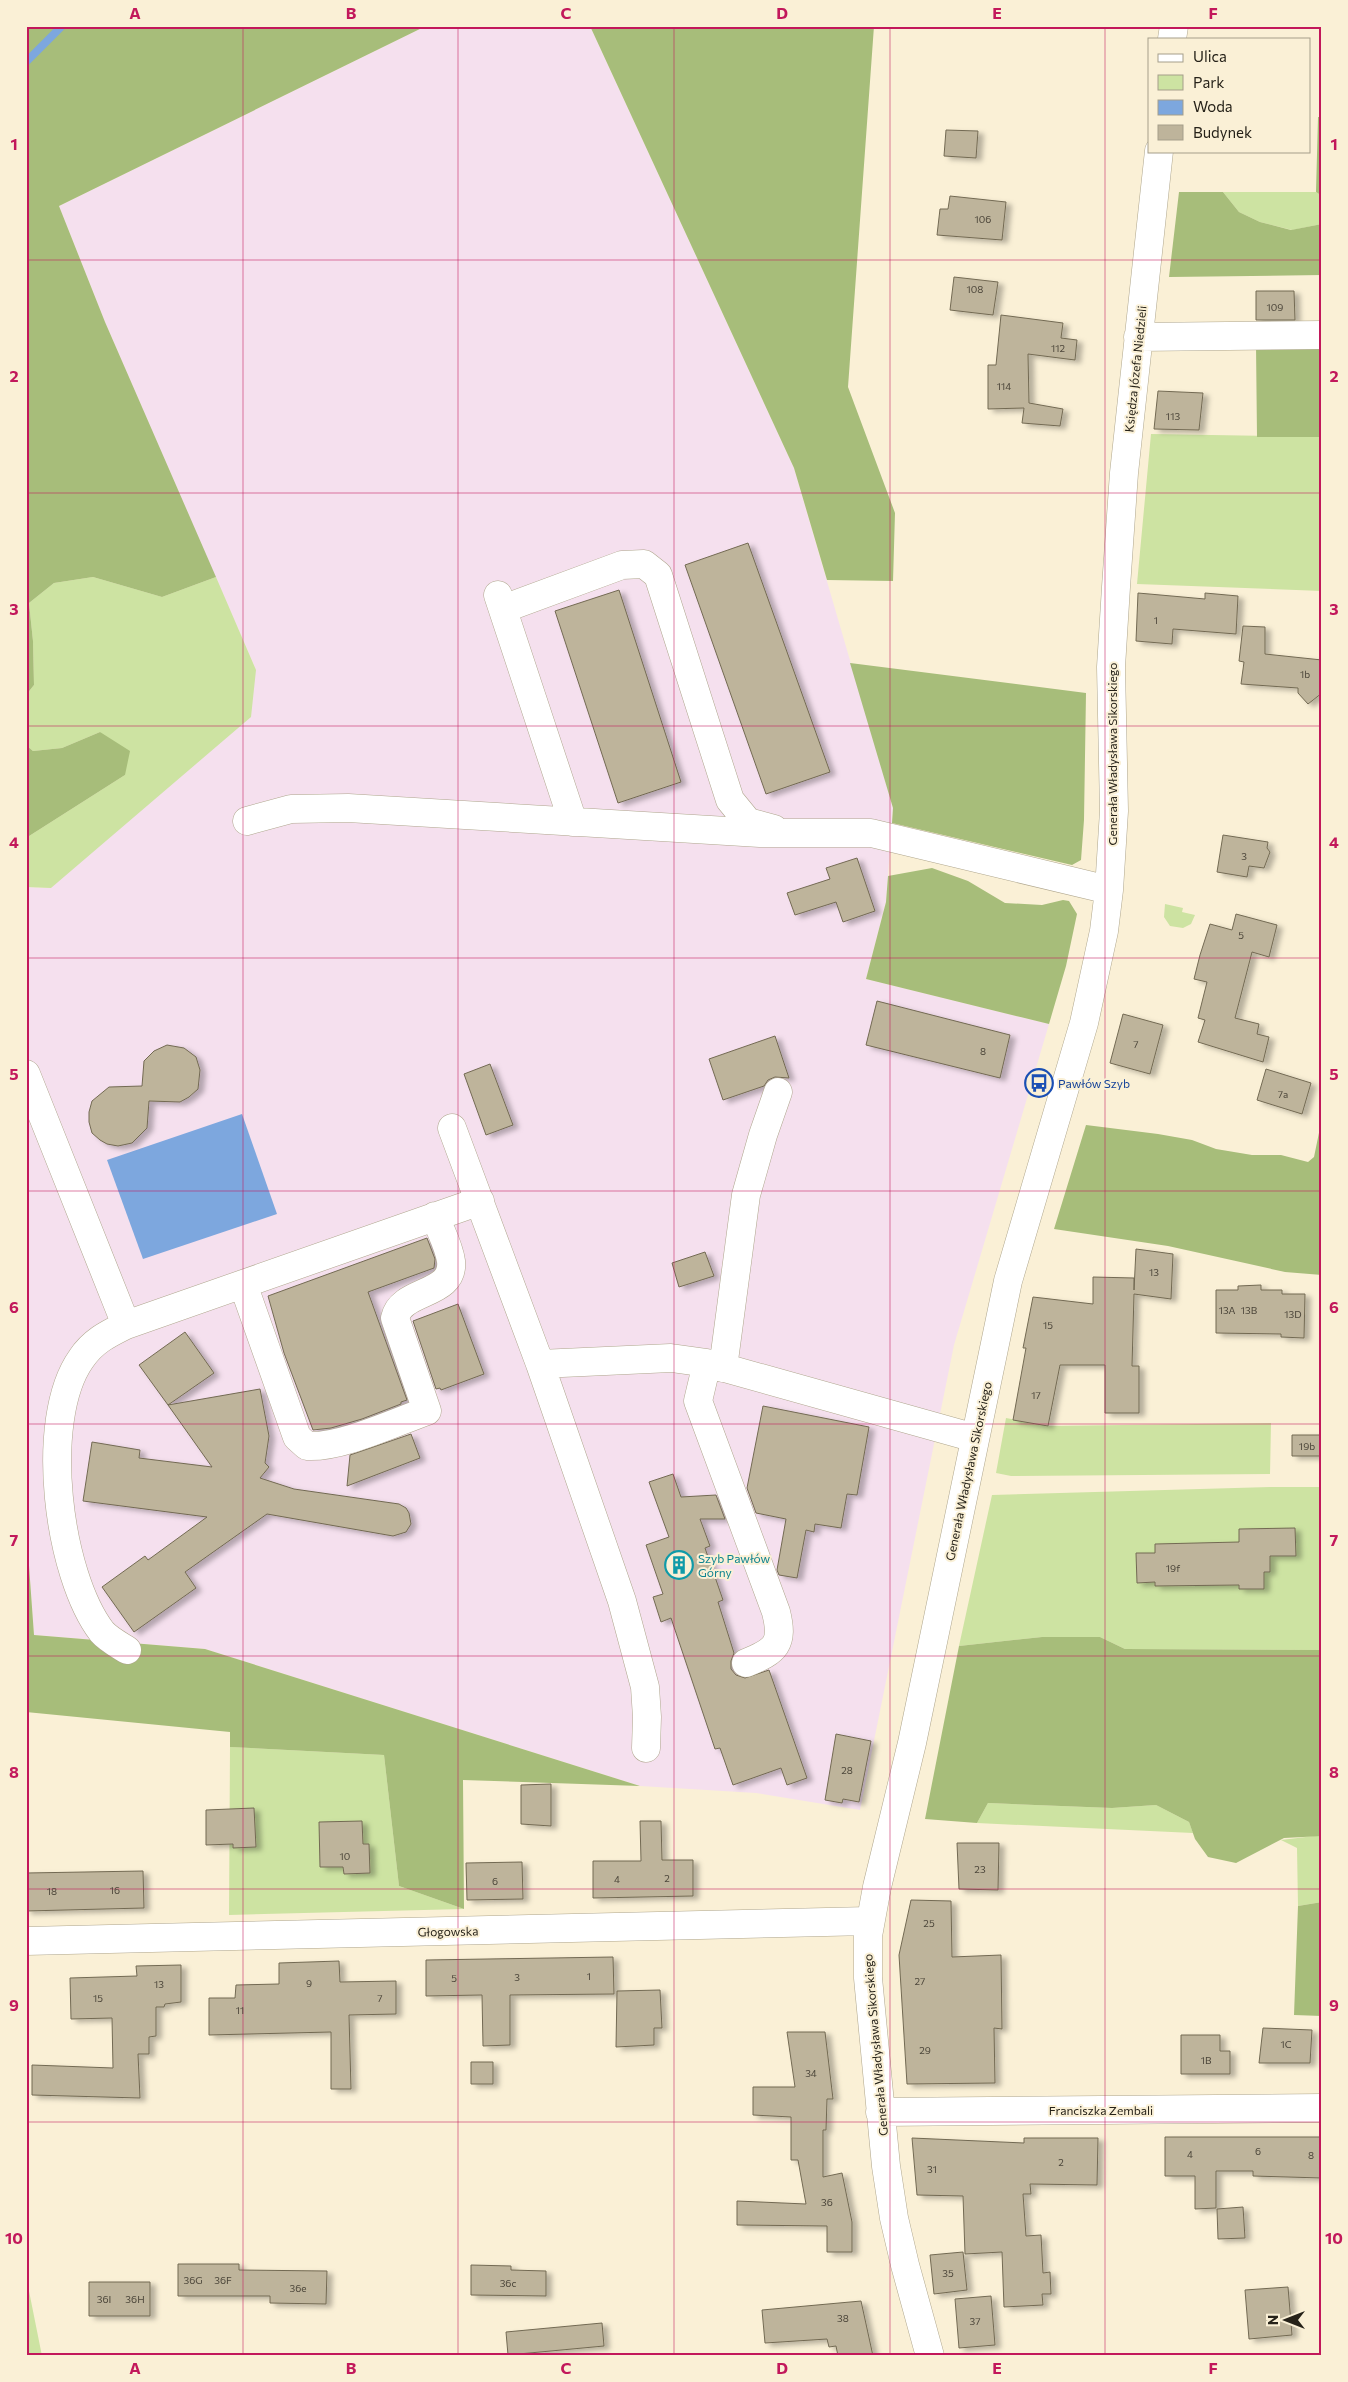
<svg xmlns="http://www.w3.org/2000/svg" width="1348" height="2382" font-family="Commissioner,sans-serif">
  <defs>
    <filter id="shadow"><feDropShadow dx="5.5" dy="3" stdDeviation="2.5" flood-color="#0004"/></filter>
  </defs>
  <rect width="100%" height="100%" fill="#faf0d6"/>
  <path fill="#f5e0ee" d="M 426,26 L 590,26 L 794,468 L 893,808 L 886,902 L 866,979 L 1049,1024 L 954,1345 L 860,1810 L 756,1793 L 640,1786 L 205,1649 L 34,1635 L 26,1524 L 26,887 L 51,888 L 256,670 L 105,322 L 59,206 Z"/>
  <path fill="#cde3a2" d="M 1223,192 L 1316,192 L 1322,196 L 1322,224 L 1292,230 L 1260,222 L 1239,212 Z
    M 1151,434 L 1322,437 L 1322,591 L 1137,584 Z
    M 93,577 L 162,597 L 216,577 L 256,670 L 251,717 L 51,888 L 26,887 L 26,838 L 125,775 L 100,732 L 62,748 L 33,751 L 26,745 L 26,695 L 34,685 L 33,641 L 29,603 L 54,583 Z
    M 1165,904 L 1183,908 L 1182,912 L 1195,915 L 1191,924 L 1183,928 L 1170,926 L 1164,917 Z
    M 1006,1418 L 1049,1426 L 1271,1423 L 1270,1474 L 1011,1476 L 996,1473 Z
    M 1270,1487 L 1322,1487 L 1322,1650 L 1125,1649 L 1100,1637 L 1042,1637 L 959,1646 L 992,1495 Z
    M 230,1747 L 384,1755 L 399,1886 L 464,1909 L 229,1915 Z
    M 988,1803 L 1112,1808 L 1156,1805 L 1189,1822 L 1193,1833 L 977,1823 Z
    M 1314,1836 L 1322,1836 L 1322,1902 L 1298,1906 L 1297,1848 L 1281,1840 Z
    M 26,2276 L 42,2356 L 26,2356 Z"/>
  <path fill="#a7bd7a" d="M 26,26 L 426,26 L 59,206 L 105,322 L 216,577 L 162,597 L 93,577 L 54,583 L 29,603 L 33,641 L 34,685 L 26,695 Z
    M 590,26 L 874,26 L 848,387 L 895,513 L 893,581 L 827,580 L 794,468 Z
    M 1318,117 L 1322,117 L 1322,196 L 1316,192 Z
    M 1179,192 L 1223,192 L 1239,212 L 1260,222 L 1291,230 L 1322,224 L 1322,275 L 1169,277 Z
    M 1256,345 L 1322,345 L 1322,437 L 1257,437 Z
    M 850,663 L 1086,693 L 1084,820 L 1081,860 L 1072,865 L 892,823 L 893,808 Z
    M 100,732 L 130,751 L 125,775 L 26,838 L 26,745 L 33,751 L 62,748 Z
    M 932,868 L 968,881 L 1005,903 L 1042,905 L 1063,900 L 1069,901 L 1077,914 L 1066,966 L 1049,1024 L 866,979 L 886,902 L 888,876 Z
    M 1321,1123 L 1322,1275 L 1285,1272 L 1168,1246 L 1054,1229 L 1086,1125 L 1158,1134 L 1192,1140 L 1216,1149 L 1252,1155 L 1281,1155 L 1308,1162 L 1314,1157 Z
    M 26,1524 L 34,1635 L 205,1649 L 640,1786 L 463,1780 L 464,1909 L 399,1886 L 384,1755 L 230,1747 L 230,1732 L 26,1712 Z
    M 1042,1637 L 1100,1637 L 1125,1649 L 1322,1650 L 1322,1836 L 1284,1838 L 1236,1863 L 1208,1857 L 1195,1839 L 1189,1822 L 1156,1805 L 1112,1808 L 988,1803 L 977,1823 L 925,1819 L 959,1646 Z
    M 1322,1902 L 1322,2016 L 1294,2015 L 1298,1906 Z"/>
  <path fill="#7da7de" d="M 242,1114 L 277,1214 L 143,1259 L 107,1160 Z"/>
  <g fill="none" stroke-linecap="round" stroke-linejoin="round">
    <path stroke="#7da7de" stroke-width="8" d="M 26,62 L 62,26"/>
  </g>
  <path fill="#beb49b" stroke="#736a53" filter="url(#shadow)" d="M 946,130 L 978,131 L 976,158 L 944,156 Z
    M 950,196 L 1006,202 L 1002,240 L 937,235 L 940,209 L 948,209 Z
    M 954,277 L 998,282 L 993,315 L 950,310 Z
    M 1256,291 L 1294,291 L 1295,320 L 1256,320 Z
    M 1001,315 L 1063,323 L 1061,338 L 1077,340 L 1075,360 L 1028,354 L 1029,403 L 1063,409 L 1060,426 L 1022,423 L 1024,408 L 988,409 L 988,365 L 996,365 Z
    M 1158,391 L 1203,393 L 1199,430 L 1154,429 Z
    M 748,543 L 830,772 L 766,794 L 685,565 Z
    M 619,590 L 681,782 L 618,803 L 555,611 Z
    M 1138,593 L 1205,599 L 1205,593 L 1238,596 L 1236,634 L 1173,629 L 1172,644 L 1136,641 Z
    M 1243,626 L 1265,627 L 1265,654 L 1322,660 L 1322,693 L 1308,704 L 1298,693 L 1298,688 L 1241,684 L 1244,662 L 1239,661 Z
    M 1223,835 L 1268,842 L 1267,848 L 1270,852 L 1264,868 L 1249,866 L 1247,877 L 1217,872 Z
    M 857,858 L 875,911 L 843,922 L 836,902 L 795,915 L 787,893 L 830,879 L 826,868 Z
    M 1236,914 L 1277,925 L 1269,957 L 1252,952 L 1235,1018 L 1259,1024 L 1257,1034 L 1269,1037 L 1263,1062 L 1198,1042 L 1205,1020 L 1198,1018 L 1207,982 L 1194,979 L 1200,955 L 1210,924 L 1232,930 Z
    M 877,1001 L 1010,1035 L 1000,1078 L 866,1045 Z
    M 1123,1014 L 1163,1025 L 1150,1074 L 1110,1063 Z
    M 775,1036 L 789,1078 L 775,1077 L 768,1080 L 764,1086 L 723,1100 L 709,1059 Z
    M 167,1045 L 184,1048 L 196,1057 L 200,1070 L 198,1089 L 189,1097 L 180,1102 L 149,1101 L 147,1128 L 132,1143 L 118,1146 L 107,1144 L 100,1140 L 92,1133 L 89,1122 L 89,1112 L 92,1101 L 109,1087 L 142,1086 L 144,1061 L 154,1051 Z
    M 490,1064 L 513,1125 L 486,1135 L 464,1074 Z
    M 1266,1069 L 1311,1083 L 1302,1114 L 1257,1100 Z
    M 427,1238 L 435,1259 L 434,1268 L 368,1292 L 407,1400 L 401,1402 L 401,1404 L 362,1419 L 331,1428 L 313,1430 L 284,1353 L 268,1296 Z
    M 1136,1249 L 1173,1254 L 1171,1299 L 1134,1294 L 1132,1366 L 1139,1366 L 1139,1413 L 1105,1413 L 1105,1365 L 1060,1365 L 1048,1426 L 1013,1420 L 1026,1348 L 1023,1348 L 1033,1297 L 1093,1304 L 1093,1277 L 1134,1278 L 1134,1290 Z
    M 705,1252 L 714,1276 L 679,1287 L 672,1263 Z
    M 1261,1285 L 1261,1290 L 1282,1290 L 1282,1294 L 1305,1294 L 1304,1338 L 1281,1337 L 1281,1334 L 1216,1333 L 1216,1290 L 1238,1290 L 1238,1286 Z
    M 458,1304 L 484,1374 L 441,1390 L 440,1388 L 436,1389 L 413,1321 Z
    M 185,1332 L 214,1373 L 168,1405 L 139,1365 Z
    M 260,1389 L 269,1436 L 265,1463 L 269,1467 L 260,1478 L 294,1489 L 399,1504 L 406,1508 L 409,1513 L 411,1524 L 406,1532 L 393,1536 L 267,1514 L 185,1572 L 196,1588 L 134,1632 L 102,1587 L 145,1556 L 148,1560 L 207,1517 L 83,1501 L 92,1442 L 140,1450 L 139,1458 L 212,1467 L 168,1405 Z
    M 763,1406 L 869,1427 L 857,1495 L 847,1494 L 841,1528 L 815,1524 L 814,1532 L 806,1530 L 797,1578 L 779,1575 L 777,1570 L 786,1519 L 756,1513 L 747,1488 Z
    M 411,1434 L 420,1458 L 347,1486 L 350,1455 Z
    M 1292,1435 L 1322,1435 L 1322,1456 L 1292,1456 Z
    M 673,1474 L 681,1497 L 716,1495 L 725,1519 L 700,1519 L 710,1546 L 705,1548 L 723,1600 L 718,1602 L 734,1653 L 731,1661 L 731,1669 L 736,1675 L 745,1678 L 769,1670 L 807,1778 L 787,1785 L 781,1768 L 733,1785 L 720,1748 L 715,1749 L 671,1618 L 661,1622 L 653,1597 L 663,1594 L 646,1545 L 669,1537 L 649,1482 Z
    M 1295,1528 L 1296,1556 L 1270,1556 L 1270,1572 L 1264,1572 L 1264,1589 L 1239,1589 L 1239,1585 L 1155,1586 L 1155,1582 L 1137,1583 L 1136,1553 L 1155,1553 L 1155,1544 L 1239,1542 L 1239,1529 Z
    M 836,1734 L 871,1741 L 859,1802 L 843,1799 L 842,1803 L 825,1800 Z
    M 551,1784 L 551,1826 L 521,1824 L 521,1785 Z
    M 254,1808 L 256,1847 L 233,1848 L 233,1844 L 206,1845 L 206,1810 Z
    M 362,1821 L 363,1844 L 369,1844 L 370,1873 L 344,1874 L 343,1867 L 320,1867 L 319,1822 Z
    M 640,1821 L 661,1821 L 662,1860 L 693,1860 L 693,1896 L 593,1898 L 593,1861 L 641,1861 Z
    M 957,1843 L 999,1843 L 998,1890 L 959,1889 Z
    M 522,1862 L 523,1899 L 467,1900 L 466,1863 Z
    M 143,1871 L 144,1908 L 26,1911 L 26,1873 Z
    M 911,1900 L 951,1901 L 952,1957 L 1001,1955 L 1002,2029 L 994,2028 L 995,2083 L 907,2084 L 899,1955 Z
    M 613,1957 L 614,1994 L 510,1995 L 510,2045 L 483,2046 L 482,1995 L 426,1996 L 426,1960 Z
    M 339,1961 L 340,1982 L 396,1981 L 396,2014 L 349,2015 L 351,2089 L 331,2089 L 331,2032 L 209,2035 L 209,1998 L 235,1998 L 236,1985 L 279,1984 L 279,1963 Z
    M 181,1965 L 181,2002 L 165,2004 L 164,2007 L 156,2007 L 156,2036 L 149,2037 L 149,2054 L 138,2054 L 140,2098 L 32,2095 L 32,2065 L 113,2068 L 112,2018 L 71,2019 L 70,1978 L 137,1976 L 136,1966 Z
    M 660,1990 L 662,2028 L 654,2028 L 654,2045 L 616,2047 L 617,1991 Z
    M 1263,2028 L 1312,2030 L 1310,2063 L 1259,2063 Z
    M 787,2032 L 825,2032 L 833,2099 L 827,2099 L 826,2130 L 823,2130 L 823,2177 L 842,2173 L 852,2222 L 852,2252 L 827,2252 L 827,2226 L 737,2225 L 737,2201 L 806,2204 L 798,2160 L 791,2160 L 791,2117 L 753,2115 L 753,2087 L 795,2087 Z
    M 1181,2035 L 1220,2035 L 1220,2051 L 1230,2051 L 1230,2074 L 1181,2074 Z
    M 471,2062 L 493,2062 L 493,2084 L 471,2084 Z
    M 1165,2137 L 1322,2137 L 1322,2178 L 1253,2176 L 1253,2171 L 1216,2171 L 1216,2208 L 1195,2209 L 1195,2176 L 1165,2176 Z
    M 912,2138 L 1024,2143 L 1024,2138 L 1098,2138 L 1097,2185 L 1030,2184 L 1031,2194 L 1023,2194 L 1026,2236 L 1041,2235 L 1043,2273 L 1050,2272 L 1051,2294 L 1042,2294 L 1043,2305 L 1004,2307 L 1002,2252 L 965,2254 L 963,2196 L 917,2195 Z
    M 1243,2207 L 1245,2238 L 1218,2239 L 1217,2209 Z
    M 963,2252 L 967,2290 L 934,2294 L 930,2255 Z
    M 178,2264 L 239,2264 L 239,2270 L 327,2271 L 326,2304 L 270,2303 L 270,2296 L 178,2296 Z
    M 471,2265 L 511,2266 L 511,2270 L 546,2271 L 546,2296 L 471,2295 Z
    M 89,2282 L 150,2282 L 150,2316 L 89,2316 Z
    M 1288,2287 L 1292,2335 L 1249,2339 L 1245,2290 Z
    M 991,2296 L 995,2345 L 959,2348 L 955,2299 Z
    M 861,2301 L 873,2356 L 838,2356 L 836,2346 L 829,2347 L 827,2339 L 765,2343 L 762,2310 Z
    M 602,2323 L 604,2346 L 508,2355 L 506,2332 Z"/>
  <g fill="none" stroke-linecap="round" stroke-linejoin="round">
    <defs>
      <path id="minor" d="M 1172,39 L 1174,26
        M 1138,337 L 1322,335
        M 498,595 L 573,822
        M 503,609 L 622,565 L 644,564 L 658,575 L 730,800 L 748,822 L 774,829
        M 247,821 L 291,809 L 348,808 L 760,833 L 871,833 L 1109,890
        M 26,1074 L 126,1325
        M 452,1128 L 540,1364 L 622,1601 L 645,1687 L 647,1717 L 646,1748
        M 243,1284 L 297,1437 L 307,1446 C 341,1448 393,1423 427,1411 L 395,1318 C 401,1289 455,1296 451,1261 C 449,1246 440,1230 435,1216
        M 707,1363 L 698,1401 L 776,1612 C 784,1644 776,1651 746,1663
        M 540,1364 L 671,1358 L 707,1363 L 975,1438
        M 723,1368 L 746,1195 L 763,1135 L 778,1092
        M 127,1650 C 119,1645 108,1639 102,1632 C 58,1575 38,1420 81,1359 C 93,1341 108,1334 126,1325 L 480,1201
        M 26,1941 L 869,1921
        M 880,2112 L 1322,2108
        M 930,2356 L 905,2265 L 894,2218 L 886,2166 L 868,1978 L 868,1936 L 877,1887 L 912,1743 L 1008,1281 L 1084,1023 L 1104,931 L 1109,890 L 1114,811 L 1111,667 L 1116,587 L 1124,473 L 1159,151"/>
    </defs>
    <use href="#minor" stroke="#afa68d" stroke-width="29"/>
    <use href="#minor" stroke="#fff" stroke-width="28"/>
  </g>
  <path fill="none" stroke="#c2185b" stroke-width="1" stroke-opacity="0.55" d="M 243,26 L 243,2356M 458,26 L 458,2356M 674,26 L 674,2356M 890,26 L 890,2356M 1105,26 L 1105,2356M 26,260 L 1322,260M 26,493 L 1322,493M 26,726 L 1322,726M 26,958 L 1322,958M 26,1191 L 1322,1191M 26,1424 L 1322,1424M 26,1656 L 1322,1656M 26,1889 L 1322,1889M 26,2122 L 1322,2122"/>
  <defs>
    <symbol id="bus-ring" viewBox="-11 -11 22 22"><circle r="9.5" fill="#faf0d6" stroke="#1a4fb4" stroke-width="1.5"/><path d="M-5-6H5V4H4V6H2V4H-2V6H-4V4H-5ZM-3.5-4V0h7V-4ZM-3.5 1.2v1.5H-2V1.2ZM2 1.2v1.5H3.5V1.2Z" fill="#1a4fb4"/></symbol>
    <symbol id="building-ring" viewBox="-11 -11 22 22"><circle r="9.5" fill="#faf0d6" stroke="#0f9aa8" stroke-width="1.5"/><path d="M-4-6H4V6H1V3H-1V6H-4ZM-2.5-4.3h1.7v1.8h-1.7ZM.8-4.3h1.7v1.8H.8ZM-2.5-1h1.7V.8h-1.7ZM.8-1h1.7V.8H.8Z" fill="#0f9aa8"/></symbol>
  </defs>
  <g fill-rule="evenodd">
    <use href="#bus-ring" x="1023" y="1067" width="32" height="32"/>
    <use href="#building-ring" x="663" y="1549" width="32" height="32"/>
  </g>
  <g text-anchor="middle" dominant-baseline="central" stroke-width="4" stroke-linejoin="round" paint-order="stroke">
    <g font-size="10" fill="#4c463a">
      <text x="983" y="219">106</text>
      <text x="975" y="289">108</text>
      <text x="1275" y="307">109</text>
      <text x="1058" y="348">112</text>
      <text x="1004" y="386">114</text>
      <text x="1173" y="416">113</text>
      <text x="1156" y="620">1</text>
      <text x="1305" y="674">1b</text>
      <text x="1244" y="856">3</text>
      <text x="1241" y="935">5</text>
      <text x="1136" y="1044">7</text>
      <text x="983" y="1051">8</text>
      <text x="1283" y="1094">7a</text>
      <text x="1154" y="1272">13</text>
      <text x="1227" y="1310">13A</text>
      <text x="1249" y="1310">13B</text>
      <text x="1293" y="1314">13D</text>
      <text x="1048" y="1325">15</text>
      <text x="1036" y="1395">17</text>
      <text x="1307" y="1446">19b</text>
      <text x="1173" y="1568">19f</text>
      <text x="847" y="1770">28</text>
      <text x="345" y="1856">10</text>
      <text x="980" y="1869">23</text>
      <text x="667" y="1878">2</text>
      <text x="617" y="1879">4</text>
      <text x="495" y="1881">6</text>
      <text x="115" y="1890">16</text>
      <text x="52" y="1891">18</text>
      <text x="929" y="1923">25</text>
      <text x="589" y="1976">1</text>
      <text x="517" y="1977">3</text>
      <text x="454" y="1978">5</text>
      <text x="920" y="1981">27</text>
      <text x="309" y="1983">9</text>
      <text x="159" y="1984">13</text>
      <text x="98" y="1998">15</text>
      <text x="380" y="1998">7</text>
      <text x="240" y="2010">11</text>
      <text x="1286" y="2044">1C</text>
      <text x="925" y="2050">29</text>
      <text x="1206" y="2060">1B</text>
      <text x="811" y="2073">34</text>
      <text x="1258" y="2151">6</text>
      <text x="1190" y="2154">4</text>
      <text x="1311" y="2155">8</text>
      <text x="1061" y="2162">2</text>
      <text x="932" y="2169">31</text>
      <text x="827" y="2202">36</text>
      <text x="948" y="2273">35</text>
      <text x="193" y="2280">36G</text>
      <text x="223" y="2280">36F</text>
      <text x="508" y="2283">36c</text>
      <text x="298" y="2288">36e</text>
      <text x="104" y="2299">36I</text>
      <text x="135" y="2299">36H</text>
      <text x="843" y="2318">38</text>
      <text x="975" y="2321">37</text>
    </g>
    <g font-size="12" fill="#262219" stroke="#faf0d6">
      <text transform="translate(1135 369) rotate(-84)">Księdza Józefa Niedzieli</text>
      <text transform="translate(1112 754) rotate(-90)">Generała Władysława Sikorskiego</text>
      <text transform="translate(968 1471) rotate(-78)">Generała Władysława Sikorskiego</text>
      <text transform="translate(448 1931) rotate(-1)">Głogowska</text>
      <text transform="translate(875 2045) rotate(-95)">Generała Władysława Sikorskiego</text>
      <text x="1101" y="2110">Franciszka Zembali</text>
    </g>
    <g font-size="12" fill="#164399" stroke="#faf0d6" text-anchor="start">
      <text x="1058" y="1083">Pawłów Szyb</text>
    </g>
    <g font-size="12" fill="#0d838f" stroke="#faf0d6" text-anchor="start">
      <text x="698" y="1558">Szyb Pawłów<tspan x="698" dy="14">Górny</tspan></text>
    </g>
  </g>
  <rect width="1348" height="2382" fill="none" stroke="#faf0d6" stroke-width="55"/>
  <rect x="1148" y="38" width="162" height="115" fill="#faf0d6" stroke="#a59e8a"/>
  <rect x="1158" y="54" width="25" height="8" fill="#ffffff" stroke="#a59e8a"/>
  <text x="1193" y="62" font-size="15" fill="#262219">Ulica</text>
  <rect x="1158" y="75" width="25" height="15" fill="#cde3a2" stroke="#a59e8a"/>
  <text x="1193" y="88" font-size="15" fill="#262219">Park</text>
  <rect x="1158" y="100" width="25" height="15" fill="#7da7de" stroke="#a59e8a"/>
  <text x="1193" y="112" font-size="15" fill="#262219">Woda</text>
  <rect x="1158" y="125" width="25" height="15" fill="#beb49b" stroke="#a59e8a"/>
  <text x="1193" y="138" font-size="15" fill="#262219">Budynek</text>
  <g transform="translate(1286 2320) rotate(270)" stroke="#faf0d6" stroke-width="4" paint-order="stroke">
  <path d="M0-4L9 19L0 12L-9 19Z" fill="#262219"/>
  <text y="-8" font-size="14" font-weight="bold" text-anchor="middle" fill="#262219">N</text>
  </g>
  <rect x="28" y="28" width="1292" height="2326" fill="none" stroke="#c2185b" stroke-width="2"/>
  <g font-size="16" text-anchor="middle" font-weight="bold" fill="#c2185b">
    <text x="135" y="19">A</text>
    <text x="351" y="19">B</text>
    <text x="566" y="19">C</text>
    <text x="782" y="19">D</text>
    <text x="997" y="19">E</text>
    <text x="1213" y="19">F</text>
    <text x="14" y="150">1</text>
    <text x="1334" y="150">1</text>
    <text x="14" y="382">2</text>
    <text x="1334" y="382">2</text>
    <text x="14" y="615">3</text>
    <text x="1334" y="615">3</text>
    <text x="14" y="848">4</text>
    <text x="1334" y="848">4</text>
    <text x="14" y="1080">5</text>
    <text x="1334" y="1080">5</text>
    <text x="14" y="1313">6</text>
    <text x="1334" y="1313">6</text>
    <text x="14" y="1546">7</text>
    <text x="1334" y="1546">7</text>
    <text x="14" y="1778">8</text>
    <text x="1334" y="1778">8</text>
    <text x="14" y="2011">9</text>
    <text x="1334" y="2011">9</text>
    <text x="14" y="2244">10</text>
    <text x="1334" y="2244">10</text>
    <text x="135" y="2374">A</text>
    <text x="351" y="2374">B</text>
    <text x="566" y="2374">C</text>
    <text x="782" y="2374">D</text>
    <text x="997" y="2374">E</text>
    <text x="1213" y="2374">F</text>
  </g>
</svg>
